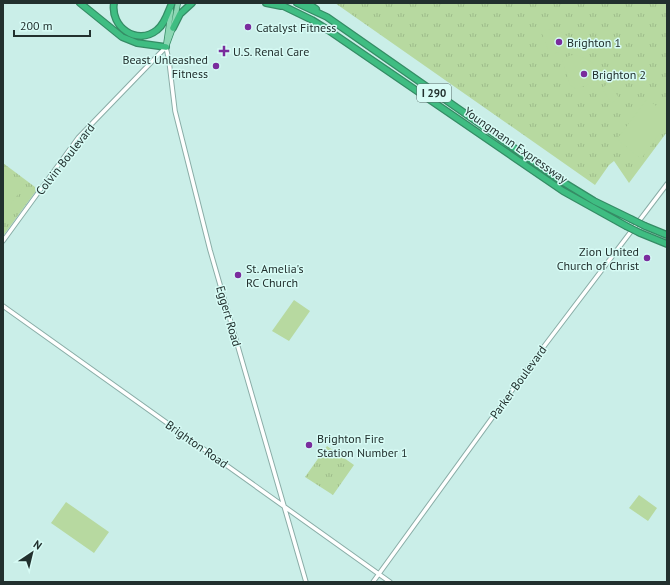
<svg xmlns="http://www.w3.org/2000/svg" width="670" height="585" font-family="'PT Sans',sans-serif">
  <defs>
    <pattern id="park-tufts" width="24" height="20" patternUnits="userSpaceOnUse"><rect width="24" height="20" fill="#b7d9a0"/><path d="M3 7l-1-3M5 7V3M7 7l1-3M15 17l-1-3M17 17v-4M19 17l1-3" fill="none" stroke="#9dbb8a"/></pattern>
  </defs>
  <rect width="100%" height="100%" fill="#caeee8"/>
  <path fill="url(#park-tufts)" d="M 335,3 L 667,3 L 667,132 L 629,183 L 614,161 L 609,165 L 595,185 Z
    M 3,163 L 35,187 L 36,191 L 3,236 Z
    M 327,446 L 354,465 L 333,495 L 305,477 Z"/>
  <path fill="#b7d9a0" d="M 549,29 C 561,30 569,35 574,46 L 553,54 L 549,52 L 541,31 Z
    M 572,55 C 589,57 597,64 603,79 L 576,89 L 570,85 L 562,59 Z
    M 609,83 L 619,98 L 611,103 L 602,88 Z
    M 647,99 L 667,114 L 667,124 L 641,159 L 617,139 Z
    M 10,174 L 25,185 L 3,214 L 3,183 Z
    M 294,300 L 310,311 L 289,341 L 272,331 Z
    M 639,495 L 657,508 L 648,521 L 629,508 Z
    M 66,502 L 109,532 L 94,553 L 51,523 Z"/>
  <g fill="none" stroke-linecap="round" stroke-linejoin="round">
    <defs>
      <path id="tertiary" d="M 166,47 L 169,61 L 175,111 L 210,250 L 306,582
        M 3,241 L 78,138 L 166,47
        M 3,306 L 390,582
        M 373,582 L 542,349 L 667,184"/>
      <path id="primary" d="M 166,45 L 171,11
        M 166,47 L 173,28 L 178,3"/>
      <path id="motorway" d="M 80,3 L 122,37 L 137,43 L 166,47
        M 114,3 C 110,27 137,46 157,30 C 165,24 168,12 172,3
        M 266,3 L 281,6
        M 277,3 L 312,20 L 328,30 L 563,191 L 626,226
        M 297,3 L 327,17 L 563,182 L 594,201 L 631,219
        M 307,3 L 316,9
        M 173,28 L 180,14 L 192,3
        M 645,226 L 667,235
        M 640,233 L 667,244"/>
    </defs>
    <use href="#tertiary" stroke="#8aada7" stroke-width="5.5"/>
    <use href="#primary" stroke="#358c65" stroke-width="6"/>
    <use href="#motorway" stroke="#358c65" stroke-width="8"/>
    <use href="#tertiary" stroke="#fff" stroke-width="3.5"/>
    <use href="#primary" stroke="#8cd7b4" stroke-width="4.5"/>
    <use href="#motorway" stroke="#3fbd82" stroke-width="5.5"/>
    <defs>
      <path id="motorway-bridge" d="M 631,219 L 645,226
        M 626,226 L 640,233"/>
    </defs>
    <use href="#motorway-bridge" stroke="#358c65" stroke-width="8" stroke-linecap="butt"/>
    <use href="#motorway-bridge" stroke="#3fbd82" stroke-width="5.5"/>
  </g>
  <g fill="#7a2c9d" stroke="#d7fbf5" stroke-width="1.5">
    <circle cx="248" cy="27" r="4"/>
    <circle cx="559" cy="42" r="4"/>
    <path d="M222 45h4v4h4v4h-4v4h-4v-4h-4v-4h4z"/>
    <circle cx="216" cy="66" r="4"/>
    <circle cx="584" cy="74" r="4"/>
    <circle cx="647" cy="258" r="4"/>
    <circle cx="238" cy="275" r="4"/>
    <circle cx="309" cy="445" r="4"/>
  </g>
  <g text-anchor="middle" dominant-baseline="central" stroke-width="3" stroke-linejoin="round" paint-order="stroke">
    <rect fill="#d7fbf5" stroke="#586d6a" stroke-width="1" x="417" y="84" width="34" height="18" rx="3"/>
    <g font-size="11" font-weight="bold" fill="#22302e">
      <text x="434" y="93">I 290</text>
    </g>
    <g font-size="12" fill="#22302e" stroke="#d7fbf5" text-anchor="start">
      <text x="256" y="27">Catalyst Fitness</text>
      <text x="567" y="42">Brighton 1</text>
      <text x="233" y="51">U.S. Renal Care</text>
      <text x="208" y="59" text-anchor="end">Beast Unleashed<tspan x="208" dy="14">Fitness</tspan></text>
      <text x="592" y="74">Brighton 2</text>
      <text x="639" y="251" text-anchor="end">Zion United<tspan x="639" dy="14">Church of Christ</tspan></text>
      <text x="246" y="268">St. Amelia's<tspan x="246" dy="14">RC Church</tspan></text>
      <text x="317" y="438">Brighton Fire<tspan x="317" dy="14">Station Number 1</tspan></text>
    </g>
    <g font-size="12" fill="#22302e" stroke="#d7fbf5">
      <text transform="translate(516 145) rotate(35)">Youngmann Expressway</text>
      <text transform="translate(65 159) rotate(-52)">Colvin Boulevard</text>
      <text transform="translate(229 316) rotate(74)">Eggert Road</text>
      <text transform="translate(518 382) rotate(-54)">Parker Boulevard</text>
      <text transform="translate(197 444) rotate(35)">Brighton Road</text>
    </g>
  </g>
  <rect width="670" height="585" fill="none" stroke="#22302e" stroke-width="8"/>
  <g transform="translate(32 553) rotate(35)" stroke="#d7fbf5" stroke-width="3" paint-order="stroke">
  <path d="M0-3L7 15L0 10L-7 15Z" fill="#22302e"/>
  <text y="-6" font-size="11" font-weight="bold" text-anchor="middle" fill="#22302e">N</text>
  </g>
  <path d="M14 30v6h76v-6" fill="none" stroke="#22302e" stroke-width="2"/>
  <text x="20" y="30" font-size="12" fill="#22302e" stroke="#d7fbf5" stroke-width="3" paint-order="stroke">200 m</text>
</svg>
